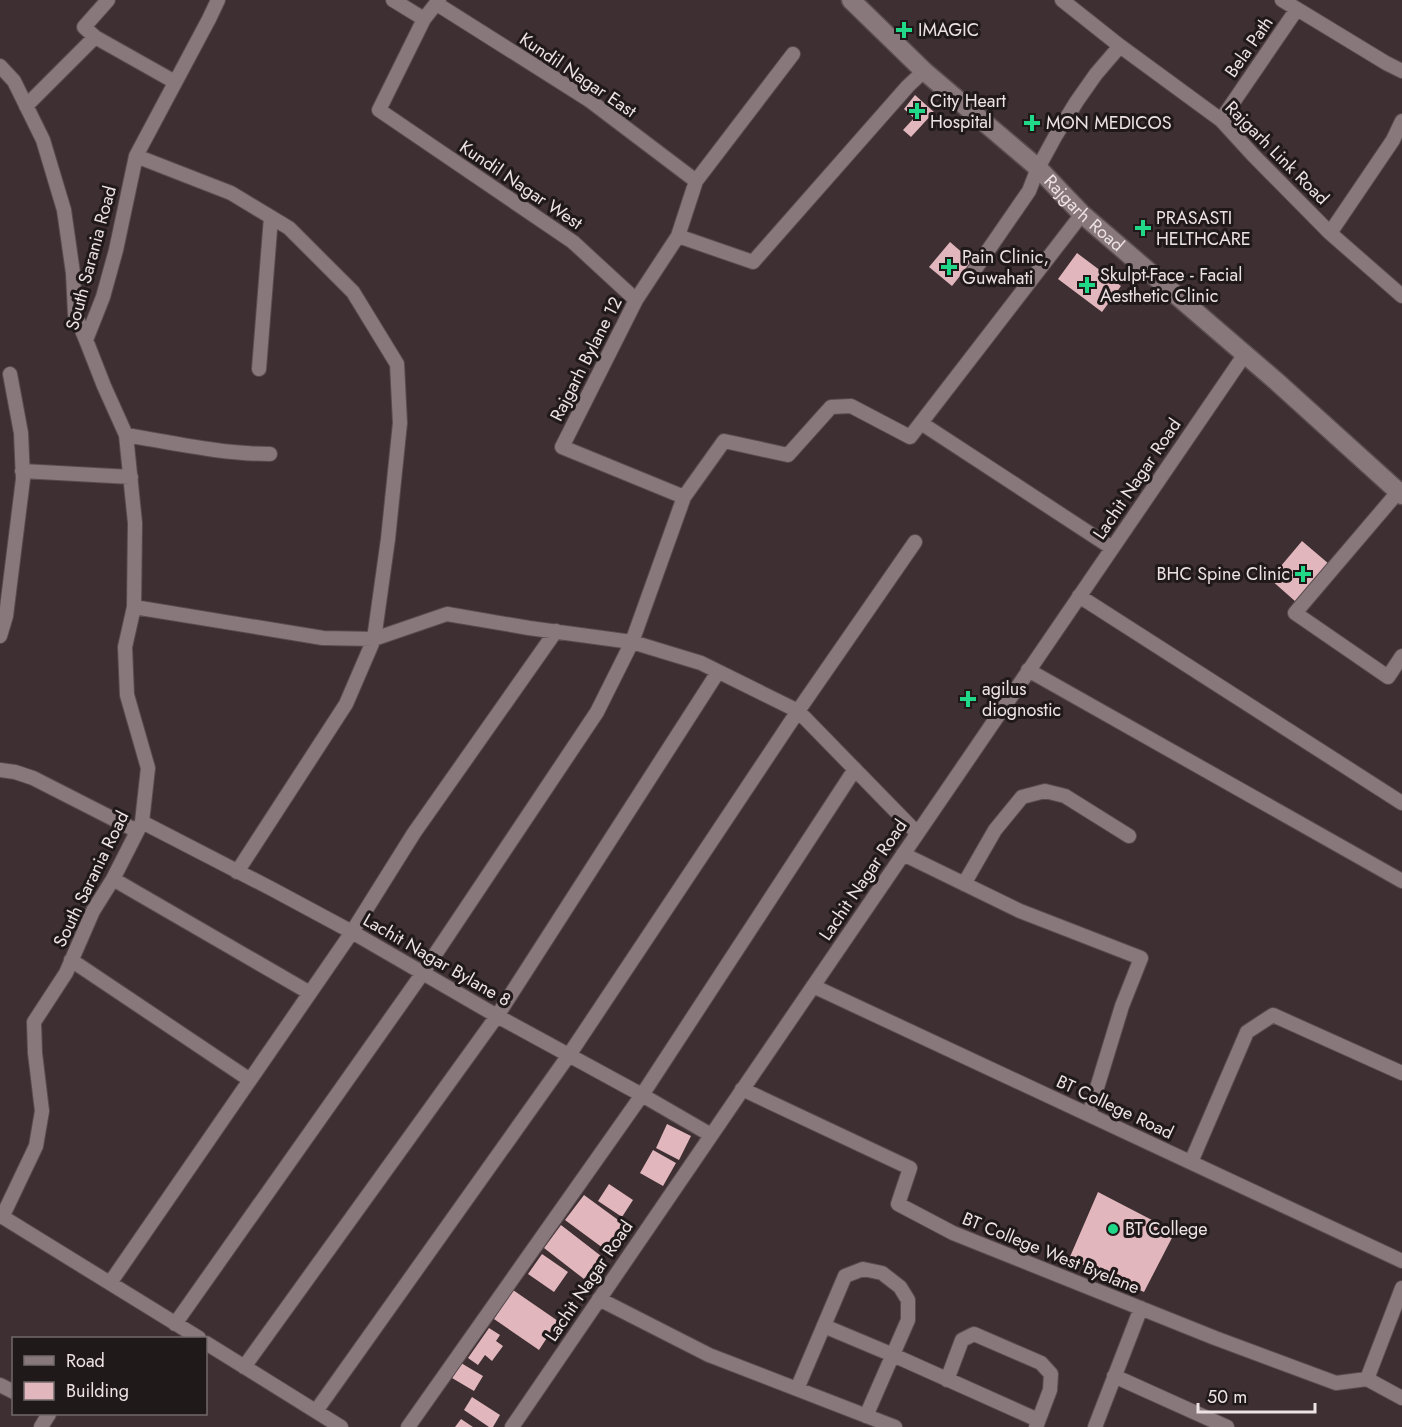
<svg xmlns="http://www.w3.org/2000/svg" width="1402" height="1427" font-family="Jost,sans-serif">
  <rect width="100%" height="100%" fill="#3e2f32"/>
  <path fill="#e2b6bd" d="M 915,95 L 934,112 L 911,137 L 903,130 L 914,118 L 904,109 Z
    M 950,242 L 972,261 L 952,286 L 929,267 Z
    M 1077,253 L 1121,286 L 1102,312 L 1058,279 Z
    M 1302,541 L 1329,564 L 1296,602 L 1270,579 Z
    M 667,1124 L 691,1136 L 679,1160 L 656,1148 Z
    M 653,1150 L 676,1163 L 663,1186 L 640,1173 Z
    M 609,1184 L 633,1200 L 622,1217 L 598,1201 Z
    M 1098,1192 L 1175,1232 L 1144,1292 L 1069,1259 Z
    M 584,1195 L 625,1225 L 607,1251 L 565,1220 Z
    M 561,1225 L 601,1256 L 584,1279 L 544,1248 Z
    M 542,1254 L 568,1272 L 554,1292 L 528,1274 Z
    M 513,1290 L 558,1321 L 539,1350 L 494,1319 Z
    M 489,1328 L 500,1335 L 496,1341 L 503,1346 L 492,1361 L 485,1355 L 478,1365 L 468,1358 Z
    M 461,1363 L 483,1376 L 474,1391 L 452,1378 Z
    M 472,1397 L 500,1415 L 493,1427 L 489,1427 L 464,1410 Z
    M 461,1419 L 473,1427 L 455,1427 Z"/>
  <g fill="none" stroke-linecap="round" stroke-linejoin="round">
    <defs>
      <path id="street" d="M 393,0 L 424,19
        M 439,0 L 424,19 L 379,110 L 573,242 L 636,300
        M 1062,0 L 1120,46 L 1221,120 L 1253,155 L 1330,233 L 1402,296
        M 437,4 L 589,100 L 696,181 L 678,236
        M 1297,9 L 1386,63 L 1402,71
        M 95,37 L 175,82
        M 0,66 L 14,81 L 43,140 L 64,210 L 73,273 L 75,314 L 86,340
        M 26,106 L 95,37 L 84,27 L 108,0
        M 1221,120 L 1297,9 L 1282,0
        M 136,156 L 231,193 L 289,228 L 353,292 L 397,364 L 400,423 L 388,539 L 374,639 L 346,704 L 237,872
        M 696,181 L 793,54
        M 1330,233 L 1393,140 L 1402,121
        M 969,278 L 1029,191 L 1038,168 L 1056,135 L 1077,101 L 1096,74 L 1120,46
        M 259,369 L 271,217
        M 921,423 L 1112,548
        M 126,435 C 174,443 222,454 270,454
        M 22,471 L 131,477
        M 1398,492 L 1295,613 L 1388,677 L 1402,656
        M 684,497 L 724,441 L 788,455 L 831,407 L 851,406 L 910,437 L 1082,214
        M 1079,596 L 1402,803
        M 134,607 L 323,638 L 374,639 L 447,614 L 529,628 L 632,642 L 684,497 L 562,447 L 636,300 L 678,236 L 753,262 L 908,86 L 924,71
        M 0,636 L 6,616 L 23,479 L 21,433 L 10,374
        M 1028,670 L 1402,881
        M 0,770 L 15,772 L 33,778 L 137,831
        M 142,822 L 272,889 L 352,932 L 497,1016 L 642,1095 L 711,1135
        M 903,854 L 1020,911 L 1141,958 L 1122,1006 L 1089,1114
        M 113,879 L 310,993
        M 964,884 L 995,830 L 1022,797 L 1045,791 L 1065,796 L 1129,836
        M 71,960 L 250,1080
        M 813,986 L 1402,1261
        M 742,1089 L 910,1168 L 898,1204 L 953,1233 L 1215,1338 L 1336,1383 L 1367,1379 L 1402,1398
        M 1191,1162 L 1247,1032 L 1273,1015 L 1402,1073
        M 1,1216 L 199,1338
        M 0,1217 L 6,1209 L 36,1146 L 42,1111 L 35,1053 L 34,1022 L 66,973 L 93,911 L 113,879 L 142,822 L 148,768 L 127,695 L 125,647 L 134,607 L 135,523 L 126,435 L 104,386 L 86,340 L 103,297 L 116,250 L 136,156 L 209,19 L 218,0
        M 110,1283 L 352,932 L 414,833 L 556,631
        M 599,1299 L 709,1355 L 895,1427
        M 175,1324 L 422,974 L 597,712 L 632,642 L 701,663 L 798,711 L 917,833
        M 824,1326 L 893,1355 L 1038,1420
        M 206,1343 L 341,1427
        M 244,1367 L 497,1016 L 718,672
        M 1114,1376 L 1227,1427
        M 1367,1379 L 1402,1288
        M 947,1380 L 962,1340 L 974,1334 L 1041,1363 L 1051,1374 L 1050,1390 L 1036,1427
        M 0,1385 L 14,1392
        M 797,1389 L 845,1276 L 863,1269 L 882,1273 L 900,1287 L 908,1300 L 908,1320 L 866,1416
        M 316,1411 L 569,1055 L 798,711 L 915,542
        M 41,1427 L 49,1414
        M 408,1427 L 642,1095 L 855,769
        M 512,1427 L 1245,354
        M 1095,1427 L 1141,1308"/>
      <g id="secondary">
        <path id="s1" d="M 851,0 L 924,71 L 1038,168 L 1082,214 L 1276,381 L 1402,495"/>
      </g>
    </defs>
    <use href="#street" stroke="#584c4f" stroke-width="16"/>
    <use href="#secondary" stroke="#584c4f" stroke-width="21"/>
    <use href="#street" stroke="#89787b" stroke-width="14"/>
    <use href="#secondary" stroke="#89787b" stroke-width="18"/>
  </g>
  <g fill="#20d887" stroke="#20191a" stroke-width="2">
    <path d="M901 21h6v6h6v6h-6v6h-6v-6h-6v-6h6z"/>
    <path d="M914 102h6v6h6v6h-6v6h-6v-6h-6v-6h6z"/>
    <path d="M1029 114h6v6h6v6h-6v6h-6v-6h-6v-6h6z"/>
    <path d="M1140 219h6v6h6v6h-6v6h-6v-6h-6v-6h6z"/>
    <path d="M946 258h6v6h6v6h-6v6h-6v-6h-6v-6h6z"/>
    <path d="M1084 276h6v6h6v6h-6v6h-6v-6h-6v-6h6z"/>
    <path d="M1300 565h6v6h6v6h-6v6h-6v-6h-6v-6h6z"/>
    <path d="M965 690h6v6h6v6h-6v6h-6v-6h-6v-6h6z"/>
    <circle cx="1113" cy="1229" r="6"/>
  </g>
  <g text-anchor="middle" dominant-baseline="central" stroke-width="6" stroke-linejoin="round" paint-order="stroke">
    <g font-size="18" fill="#ede3e5" stroke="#20191a" text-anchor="start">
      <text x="918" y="30">IMAGIC</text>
      <text x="930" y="101">City Heart<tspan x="930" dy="21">Hospital</tspan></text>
      <text x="1046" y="123">MON MEDICOS</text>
      <text x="1156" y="218">PRASASTI<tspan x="1156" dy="21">HELTHCARE</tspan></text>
      <text x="962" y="257">Pain Clinic,<tspan x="962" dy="21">Guwahati</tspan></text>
      <text x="1100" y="275">Skulpt-Face - Facial<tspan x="1100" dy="21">Aesthetic Clinic</tspan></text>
      <text x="1290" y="574" text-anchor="end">BHC Spine Clinic</text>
      <text x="982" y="689">agilus<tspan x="982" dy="21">diognostic</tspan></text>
      <text x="1125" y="1229">BT College</text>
    </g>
    <g font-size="18" fill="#ede3e5" stroke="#20191a">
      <text transform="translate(1249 47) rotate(-55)">Bela Path</text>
      <text transform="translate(578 75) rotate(34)">Kundil Nagar East</text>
      <text transform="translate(1277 153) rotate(45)">Rajgarh Link Road</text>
      <text transform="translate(521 185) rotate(34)">Kundil Nagar West</text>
      <text stroke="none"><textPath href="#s1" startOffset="316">Rajgarh Road</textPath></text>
      <text transform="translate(91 258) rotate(-75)">South Sarania Road</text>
      <text transform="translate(586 359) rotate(-63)">Rajgarh Bylane 12</text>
      <text transform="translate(1137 479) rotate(-56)">Lachit Nagar Road</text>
      <text transform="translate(91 879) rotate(-64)">South Sarania Road</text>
      <text transform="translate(863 880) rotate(-56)">Lachit Nagar Road</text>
      <text transform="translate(437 960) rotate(30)">Lachit Nagar Bylane 8</text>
      <text transform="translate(1115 1107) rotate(25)">BT College Road</text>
      <text transform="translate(1051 1253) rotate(22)">BT College West Byelane</text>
      <text transform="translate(589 1281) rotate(-56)">Lachit Nagar Road</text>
    </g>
  </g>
  <rect x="12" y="1337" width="195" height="78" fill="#20191a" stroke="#726a6b" stroke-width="1.5"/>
  <rect x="24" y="1356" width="30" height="9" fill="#89787b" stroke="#726a6b" stroke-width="1.5"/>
  <text x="66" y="1367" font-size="18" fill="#ede3e5">Road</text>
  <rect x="24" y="1382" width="30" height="18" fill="#e2b6bd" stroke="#726a6b" stroke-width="1.5"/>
  <text x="66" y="1397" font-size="18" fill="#ede3e5">Building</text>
  <path d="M1198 1403v9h117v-9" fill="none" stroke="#ede3e5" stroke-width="3"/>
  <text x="1207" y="1403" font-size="18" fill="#ede3e5" stroke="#20191a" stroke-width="4.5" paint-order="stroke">50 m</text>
</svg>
